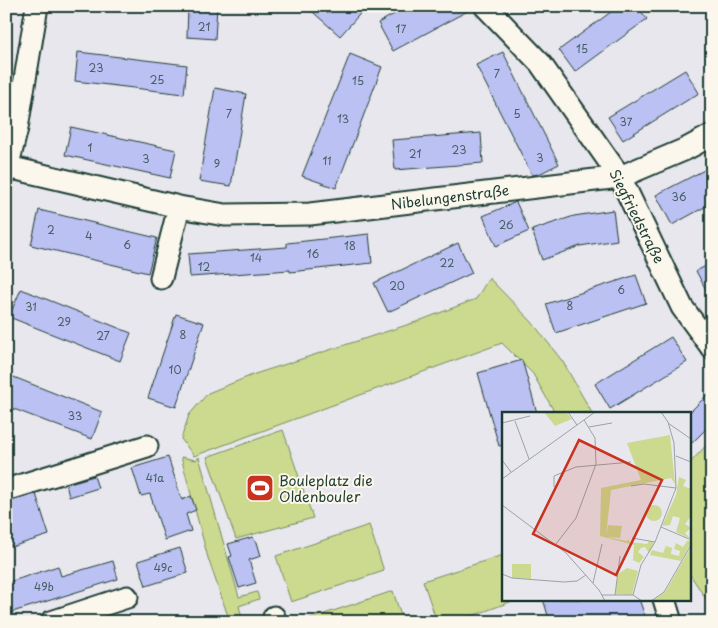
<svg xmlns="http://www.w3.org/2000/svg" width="718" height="628" font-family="'Playpen Sans',sans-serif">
  <rect width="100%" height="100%" fill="#e8e7ee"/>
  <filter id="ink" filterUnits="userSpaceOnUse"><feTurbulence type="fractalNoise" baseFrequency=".02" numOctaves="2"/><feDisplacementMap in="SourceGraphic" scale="10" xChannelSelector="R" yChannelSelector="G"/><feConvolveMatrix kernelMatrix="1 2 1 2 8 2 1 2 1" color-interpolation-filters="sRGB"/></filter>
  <g filter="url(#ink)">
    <path fill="#cbda8e" stroke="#758c61" d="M 489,278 L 532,322 L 563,362 L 592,413 L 555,413 L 533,374 L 502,343 L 194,456 L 181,439 L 189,415 L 208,393 L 255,374 L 416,322 L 476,299 Z
      M 283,430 L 313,518 L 236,539 L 207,457 Z
      M 712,439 L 712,608 L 689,573 L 689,464 Z
      M 181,457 L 196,460 L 199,457 L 239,597 L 257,592 L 259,599 L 239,606 L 243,622 L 230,622 L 208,558 Z
      M 369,525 L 384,571 L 291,602 L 276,556 Z
      M 503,555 L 503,599 L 518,599 L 456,622 L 437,622 L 423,581 Z
      M 393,591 L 403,622 L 300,622 Z"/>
    <path fill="#bbc1f3" stroke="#1f3d34" d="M 188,6 L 217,6 L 215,39 L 187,37 Z
      M 306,6 L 367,6 L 340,36 Z
      M 409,6 L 473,6 L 473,8 L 393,51 L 378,23 Z
      M 619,6 L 637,6 L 647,19 L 575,72 L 559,50 Z
      M 78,52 L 187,65 L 184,94 L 75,81 Z
      M 503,52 L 559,164 L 539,174 L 532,175 L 476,65 Z
      M 350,54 L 382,67 L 336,188 L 302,176 Z
      M 685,70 L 699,93 L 623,140 L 608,117 Z
      M 215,88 L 246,94 L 231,186 L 199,181 Z
      M 71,127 L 176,150 L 170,178 L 65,155 Z
      M 481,133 L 483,163 L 395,170 L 392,140 Z
      M 712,166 L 712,203 L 672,225 L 656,195 Z
      M 516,202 L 529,231 L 496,246 L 483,216 Z
      M 39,210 L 157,238 L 148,273 L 31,245 Z
      M 613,210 L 617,240 L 580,246 L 542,260 L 532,230 L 574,216 Z
      M 369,234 L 372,263 L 290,272 L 290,270 L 190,277 L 188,254 L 287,247 L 287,243 Z
      M 458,243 L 472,273 L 388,312 L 374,283 Z
      M 712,263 L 712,301 L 696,271 Z
      M 636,275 L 646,303 L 556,333 L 546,304 Z
      M 21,289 L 131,333 L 120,361 L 9,317 Z
      M 176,314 L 204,323 L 176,407 L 148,398 Z
      M 671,337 L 687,362 L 610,409 L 595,384 Z
      M 522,360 L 537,413 L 503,413 L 503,445 L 499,446 L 478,373 Z
      M 6,374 L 102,412 L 92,439 L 6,406 Z
      M 712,390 L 712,423 L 689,446 L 689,413 Z
      M 168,457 L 182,500 L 191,496 L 196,510 L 186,514 L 191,531 L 165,540 L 150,494 L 141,496 L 132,468 Z
      M 94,476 L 98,488 L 69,497 L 66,484 Z
      M 36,494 L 49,535 L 11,547 L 6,530 L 6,502 Z
      M 253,537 L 255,542 L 257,542 L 261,556 L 249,560 L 256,583 L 239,588 L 229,557 L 232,556 L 228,544 Z
      M 180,548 L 188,573 L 146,586 L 138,561 Z
      M 113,561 L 118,579 L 6,614 L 6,583 L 58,566 L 61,576 Z
      M 543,599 L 639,599 L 647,622 L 550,622 Z"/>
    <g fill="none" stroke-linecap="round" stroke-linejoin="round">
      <defs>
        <path id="minor" d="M 485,6 L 540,63 L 620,177 L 682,307 L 712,348
          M 8,167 L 179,207 L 225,215 L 310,214 L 620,177 L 686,149 L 712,135
          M 6,173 L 17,128 L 37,6
          M 161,278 L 179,207
          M 6,490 L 147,446
          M 664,599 L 671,622
          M 274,617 L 275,622
          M 51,622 L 127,597"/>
      </defs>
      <use href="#minor" stroke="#1f3d34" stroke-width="25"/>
      <use href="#minor" stroke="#fbf7ec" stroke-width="21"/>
    </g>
  </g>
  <defs>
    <symbol id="stadium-square" viewBox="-11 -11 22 22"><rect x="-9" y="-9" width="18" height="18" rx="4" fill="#c8321e" stroke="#fbf7ec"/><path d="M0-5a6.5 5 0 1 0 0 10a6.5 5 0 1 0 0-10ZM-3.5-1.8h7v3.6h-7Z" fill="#fff"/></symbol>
  </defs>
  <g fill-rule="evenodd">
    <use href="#stadium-square" x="244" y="472" width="32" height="32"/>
  </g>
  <g text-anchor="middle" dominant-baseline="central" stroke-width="4" stroke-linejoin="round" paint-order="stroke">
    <g font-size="11" fill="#465e64">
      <text x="204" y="26">21</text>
      <text x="401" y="28">17</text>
      <text x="582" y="48">15</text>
      <text x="96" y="67">23</text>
      <text x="497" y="73">7</text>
      <text x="157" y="79">25</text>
      <text x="358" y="80">15</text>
      <text x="229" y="113">7</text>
      <text x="517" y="113">5</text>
      <text x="343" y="118">13</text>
      <text x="626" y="121">37</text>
      <text x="90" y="147">1</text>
      <text x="459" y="149">23</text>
      <text x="415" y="153">21</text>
      <text x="540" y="157">3</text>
      <text x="146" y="158">3</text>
      <text x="327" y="160">11</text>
      <text x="217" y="163">9</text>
      <text x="679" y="196">36</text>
      <text x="506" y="224">26</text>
      <text x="51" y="229">2</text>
      <text x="89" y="235">4</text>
      <text x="127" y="244">6</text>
      <text x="350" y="245">18</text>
      <text x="313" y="253">16</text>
      <text x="256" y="257">14</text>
      <text x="447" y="262">22</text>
      <text x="204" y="266">12</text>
      <text x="397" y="285">20</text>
      <text x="621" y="289">6</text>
      <text x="570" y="305">8</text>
      <text x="31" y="306">31</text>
      <text x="64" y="321">29</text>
      <text x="183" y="334">8</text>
      <text x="103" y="335">27</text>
      <text x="175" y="369">10</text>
      <text x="75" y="415">33</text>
      <text x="155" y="477">41a</text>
      <text x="163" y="567">49c</text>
      <text x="44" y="586">49b</text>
    </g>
    <g font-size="14" fill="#1f3d34" stroke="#fbf7ec">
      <text transform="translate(450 197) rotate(-7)">Nibelungenstraße</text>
      <text transform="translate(637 216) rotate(63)">Siegfriedstraße</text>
    </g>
    <g font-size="14" fill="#1f3d34" stroke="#fbf7ec" text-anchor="start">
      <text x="279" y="480">Bouleplatz die<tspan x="279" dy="16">Oldenbouler</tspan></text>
    </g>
  </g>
  <g transform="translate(502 412)">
    <rect width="189" height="189" fill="#e8e7ee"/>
    <path d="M 42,0 L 64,0 L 70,7 L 53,14 ZM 168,23 L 173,72 L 169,66 L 109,78 L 104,124 L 106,113 L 120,114 L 118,126 L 104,125 L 125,129 L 127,127 L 127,130 L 145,132 L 147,129 L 152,130 L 147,141 L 143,135 L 139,136 L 136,140 L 142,145 L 137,151 L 131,148 L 132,133 L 98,124 L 99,76 L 139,68 L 125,31 ZM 177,65 L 184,68 L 181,74 L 189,77 L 189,104 L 183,112 L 189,116 L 183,121 L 189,127 L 174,120 L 178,106 L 171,104 L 168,113 L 160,114 L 174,83 ZM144 101a8 8 0 1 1 16 0a8 8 0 1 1-16 0ZM 186,128 L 189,131 L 179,149 L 148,143 L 150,138 L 161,141 L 164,134 L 170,136 L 169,142 L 177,144 L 178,139 L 172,137 L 174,131 L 181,135 ZM 189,135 L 189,189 L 150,189 L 163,180 ZM 10,152 L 29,152 L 29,167 L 10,166 ZM 125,156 L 136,159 L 130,183 L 113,182 L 116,162 Z" fill="#cbda8e"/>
    <path fill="none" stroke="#98a3a4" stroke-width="1" d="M 66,0 L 75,13M 13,9 L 27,47M 0,11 L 28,4M 166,11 L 189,27M 87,15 L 110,11M 174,44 L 189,50M 0,48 L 9,60M 0,67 L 93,0M 129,74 L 142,72 L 174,76M 52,75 L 52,64 L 74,55 L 129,50M 0,93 L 64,141 L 97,178 L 103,189M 159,115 L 187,127M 130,126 L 153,130M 54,132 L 74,106 L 94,52 L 93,26 L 82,8M 0,162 L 10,166 L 62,170 L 75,169 L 84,163M 91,171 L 100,132M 100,183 L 131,183 L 140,189M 113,183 L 118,144M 131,183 L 139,153 L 153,130 L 174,76 L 172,31 L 166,10 L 159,0M 149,189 L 162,180 L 189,133"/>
    <path fill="#c8321e" fill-opacity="0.15" stroke="#c8321e" stroke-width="2.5" d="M 77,28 L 160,68 L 114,163 L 31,122 Z"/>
    <rect width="189" height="189" fill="none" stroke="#1f3d34" stroke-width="2.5"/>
  </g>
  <rect width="718" height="628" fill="none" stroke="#fbf7ec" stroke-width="25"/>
  <rect x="12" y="12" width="693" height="603" fill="none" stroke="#1f3d34" stroke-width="2" filter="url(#ink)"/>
</svg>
